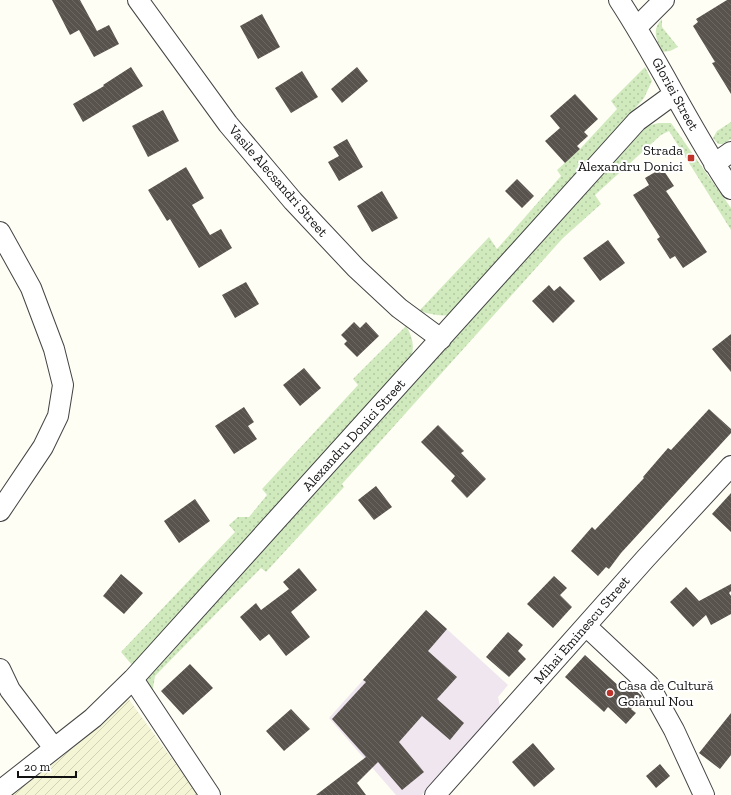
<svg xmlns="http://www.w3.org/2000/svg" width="731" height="795" font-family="'Zilla Slab',serif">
  <defs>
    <pattern id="farmland-furrows" width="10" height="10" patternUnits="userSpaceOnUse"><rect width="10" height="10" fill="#f4f5d5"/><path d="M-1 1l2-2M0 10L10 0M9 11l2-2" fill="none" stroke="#d0d1b6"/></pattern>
    <pattern id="garden-dots" width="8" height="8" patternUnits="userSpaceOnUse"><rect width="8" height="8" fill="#d0eabe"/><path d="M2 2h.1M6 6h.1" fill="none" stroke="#b2c8a2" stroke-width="1.8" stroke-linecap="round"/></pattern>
    <pattern id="building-back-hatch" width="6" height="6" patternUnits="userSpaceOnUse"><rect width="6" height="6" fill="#59534d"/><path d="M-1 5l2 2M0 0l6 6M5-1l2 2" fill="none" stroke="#6c6762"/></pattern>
  </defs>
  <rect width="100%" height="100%" fill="#fffef5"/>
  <path fill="#efe6ef" d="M 426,610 L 508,685 L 498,697 L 501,710 L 422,795 L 396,795 L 329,718 Z"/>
  <path fill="url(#farmland-furrows)" d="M 128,698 L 198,795 L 2,795 L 95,724 Z"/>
  <path fill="url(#garden-dots)" d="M 662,19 L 662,27 L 678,47 L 670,51 L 662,52 C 657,40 651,30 662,19 Z
    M 645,67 L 652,81 L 644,98 L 461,310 C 447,319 434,315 419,311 L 489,237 L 497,249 L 561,176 L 557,170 L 580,149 L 617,109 L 611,101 Z
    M 731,122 L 731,139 L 723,144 L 718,144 L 713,138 L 717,131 Z
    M 659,123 L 671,123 L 731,208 L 731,230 L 669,131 L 661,135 L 595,195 L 601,204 L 563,238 L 342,484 L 344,487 L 266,572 L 261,568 L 155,676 L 152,694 L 141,679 L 399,400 L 642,127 Z
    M 406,326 C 414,339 414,347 411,361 L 132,665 L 121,652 L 235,532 L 229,525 L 238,517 L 249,517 L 267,495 L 262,489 L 358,385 L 353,379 Z"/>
  <path fill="url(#building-back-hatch)" d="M 52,0 L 80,0 L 97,31 L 109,25 L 119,44 L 94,57 L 79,30 L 70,35 Z
    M 727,0 L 731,0 L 731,94 L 712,63 L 715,62 L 693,26 L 698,22 L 696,19 Z
    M 262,14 L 280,47 L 258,59 L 240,26 Z
    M 131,67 L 143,86 L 83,122 L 73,104 L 104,86 L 103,85 Z
    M 357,67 L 368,81 L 342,103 L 331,89 Z
    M 302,71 L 318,97 L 291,113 L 275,88 Z
    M 575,94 L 598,119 L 584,132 L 588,136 L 577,146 L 580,149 L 565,163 L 545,141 L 560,128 L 550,116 Z
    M 163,110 L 179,141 L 148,157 L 132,126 Z
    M 347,139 L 363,167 L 339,181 L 328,162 L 339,156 L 333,147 Z
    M 186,167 L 204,198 L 192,205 L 210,235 L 221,229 L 232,248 L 199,268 L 170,219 L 167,221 L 148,190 Z
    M 662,168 L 674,186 L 666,191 L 707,252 L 683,268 L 675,256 L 670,259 L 657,239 L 660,237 L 633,195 L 649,185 L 645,178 Z
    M 517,179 L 534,196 L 522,208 L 505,191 Z
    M 382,191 L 398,218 L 372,232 L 357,206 Z
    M 608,240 L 625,263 L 600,281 L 583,258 Z
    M 246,282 L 259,304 L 235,318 L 222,295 Z
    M 549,285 L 554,291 L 560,286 L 575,301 L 553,323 L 532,301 Z
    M 354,322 L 360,328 L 366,322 L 379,336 L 357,357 L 344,344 L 347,341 L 341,335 Z
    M 731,334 L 731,372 L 712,349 Z
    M 304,368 L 321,388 L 300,406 L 283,385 Z
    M 244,407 L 254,422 L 248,426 L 257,439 L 234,454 L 215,426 Z
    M 709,409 L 731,429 L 731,433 L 621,553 L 609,569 L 606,567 L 598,576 L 571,551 L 592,527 L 595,530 L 644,478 L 643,477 L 668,448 L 671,450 Z
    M 438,425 L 464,451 L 461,453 L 486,479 L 467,498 L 451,481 L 455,476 L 421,442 Z
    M 376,486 L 392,507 L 374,520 L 358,500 Z
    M 731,493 L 731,532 L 712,514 Z
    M 195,499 L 210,521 L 179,543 L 164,521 Z
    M 299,568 L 317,590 L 291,612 L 310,637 L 286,656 L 269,634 L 260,641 L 240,617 L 256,603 L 261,610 L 289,589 L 283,582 Z
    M 121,574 L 143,593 L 124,614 L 103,596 Z
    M 554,576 L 567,588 L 560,595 L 572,607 L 553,628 L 527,604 Z
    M 731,584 L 731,591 L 729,593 L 731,596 L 731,614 L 711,625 L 706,615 L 693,627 L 670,602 L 686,587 L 699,601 Z
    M 426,610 L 447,629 L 428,651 L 457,677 L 437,699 L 464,723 L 450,740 L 422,716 L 399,742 L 424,772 L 402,790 L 378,762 L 357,783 L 366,795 L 316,795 L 366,757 L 332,719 L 366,682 L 363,680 Z
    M 508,632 L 523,645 L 518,651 L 526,659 L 509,677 L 486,657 Z
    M 585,655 L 622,689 L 627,683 L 642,696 L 631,709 L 636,713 L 626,724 L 608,707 L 604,712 L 565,677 Z
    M 190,664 L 213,688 L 183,715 L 161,691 Z
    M 291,709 L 310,729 L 284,751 L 266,731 Z
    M 731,713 L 731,755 L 720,769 L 699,753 Z
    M 533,743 L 555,769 L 534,787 L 512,762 Z
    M 660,764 L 670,776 L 656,788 L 646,776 Z"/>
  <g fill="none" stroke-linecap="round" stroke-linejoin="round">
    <defs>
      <path id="minor" d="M 138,0 L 228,124 L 293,201 L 356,268 L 399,308 L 441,339
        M 619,0 C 659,61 690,128 731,189
        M 637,27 L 664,0
        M 714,164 L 731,152
        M 0,232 L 31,288 L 54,349 L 63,385 L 58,416 L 43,447 L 0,511
        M 586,626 L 649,685 L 674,730 L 704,795
        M 0,669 L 10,690 L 54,748
        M 133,679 L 210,795
        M 0,791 L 93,718 L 133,679 L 637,121 L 674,94
        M 435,795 L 646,558 L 731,466"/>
    </defs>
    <use href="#minor" stroke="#444" stroke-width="22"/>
    <use href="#minor" stroke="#fff" stroke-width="20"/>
  </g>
  <g fill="#bf342a" stroke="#fff" stroke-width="1.5">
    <rect x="687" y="154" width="8" height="8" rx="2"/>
    <circle cx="610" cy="693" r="4"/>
  </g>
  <g text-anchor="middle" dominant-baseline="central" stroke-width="4" stroke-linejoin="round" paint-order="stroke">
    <g font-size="14" fill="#111" stroke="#fff">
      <text transform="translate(675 94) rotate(61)">Gloriei Street</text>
      <text transform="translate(278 181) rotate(49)">Vasile Alecsandri Street</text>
      <text transform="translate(354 435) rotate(-48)">Alexandru Donici Street</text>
      <text transform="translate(582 630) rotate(-49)">Mihai Eminescu Street</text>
    </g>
    <g font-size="14" fill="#111" stroke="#fff" text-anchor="end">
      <text x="683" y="150">Strada<tspan x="683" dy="16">Alexandru Donici</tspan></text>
      <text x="618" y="685" text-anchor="start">Casa de Cultură<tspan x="618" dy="16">Goianul Nou</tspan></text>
    </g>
  </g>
  <path d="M18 771v6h58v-6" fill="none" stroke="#111111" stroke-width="2"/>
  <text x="24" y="771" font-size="12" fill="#111111" stroke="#ffffff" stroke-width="3" paint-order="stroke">20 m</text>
</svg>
